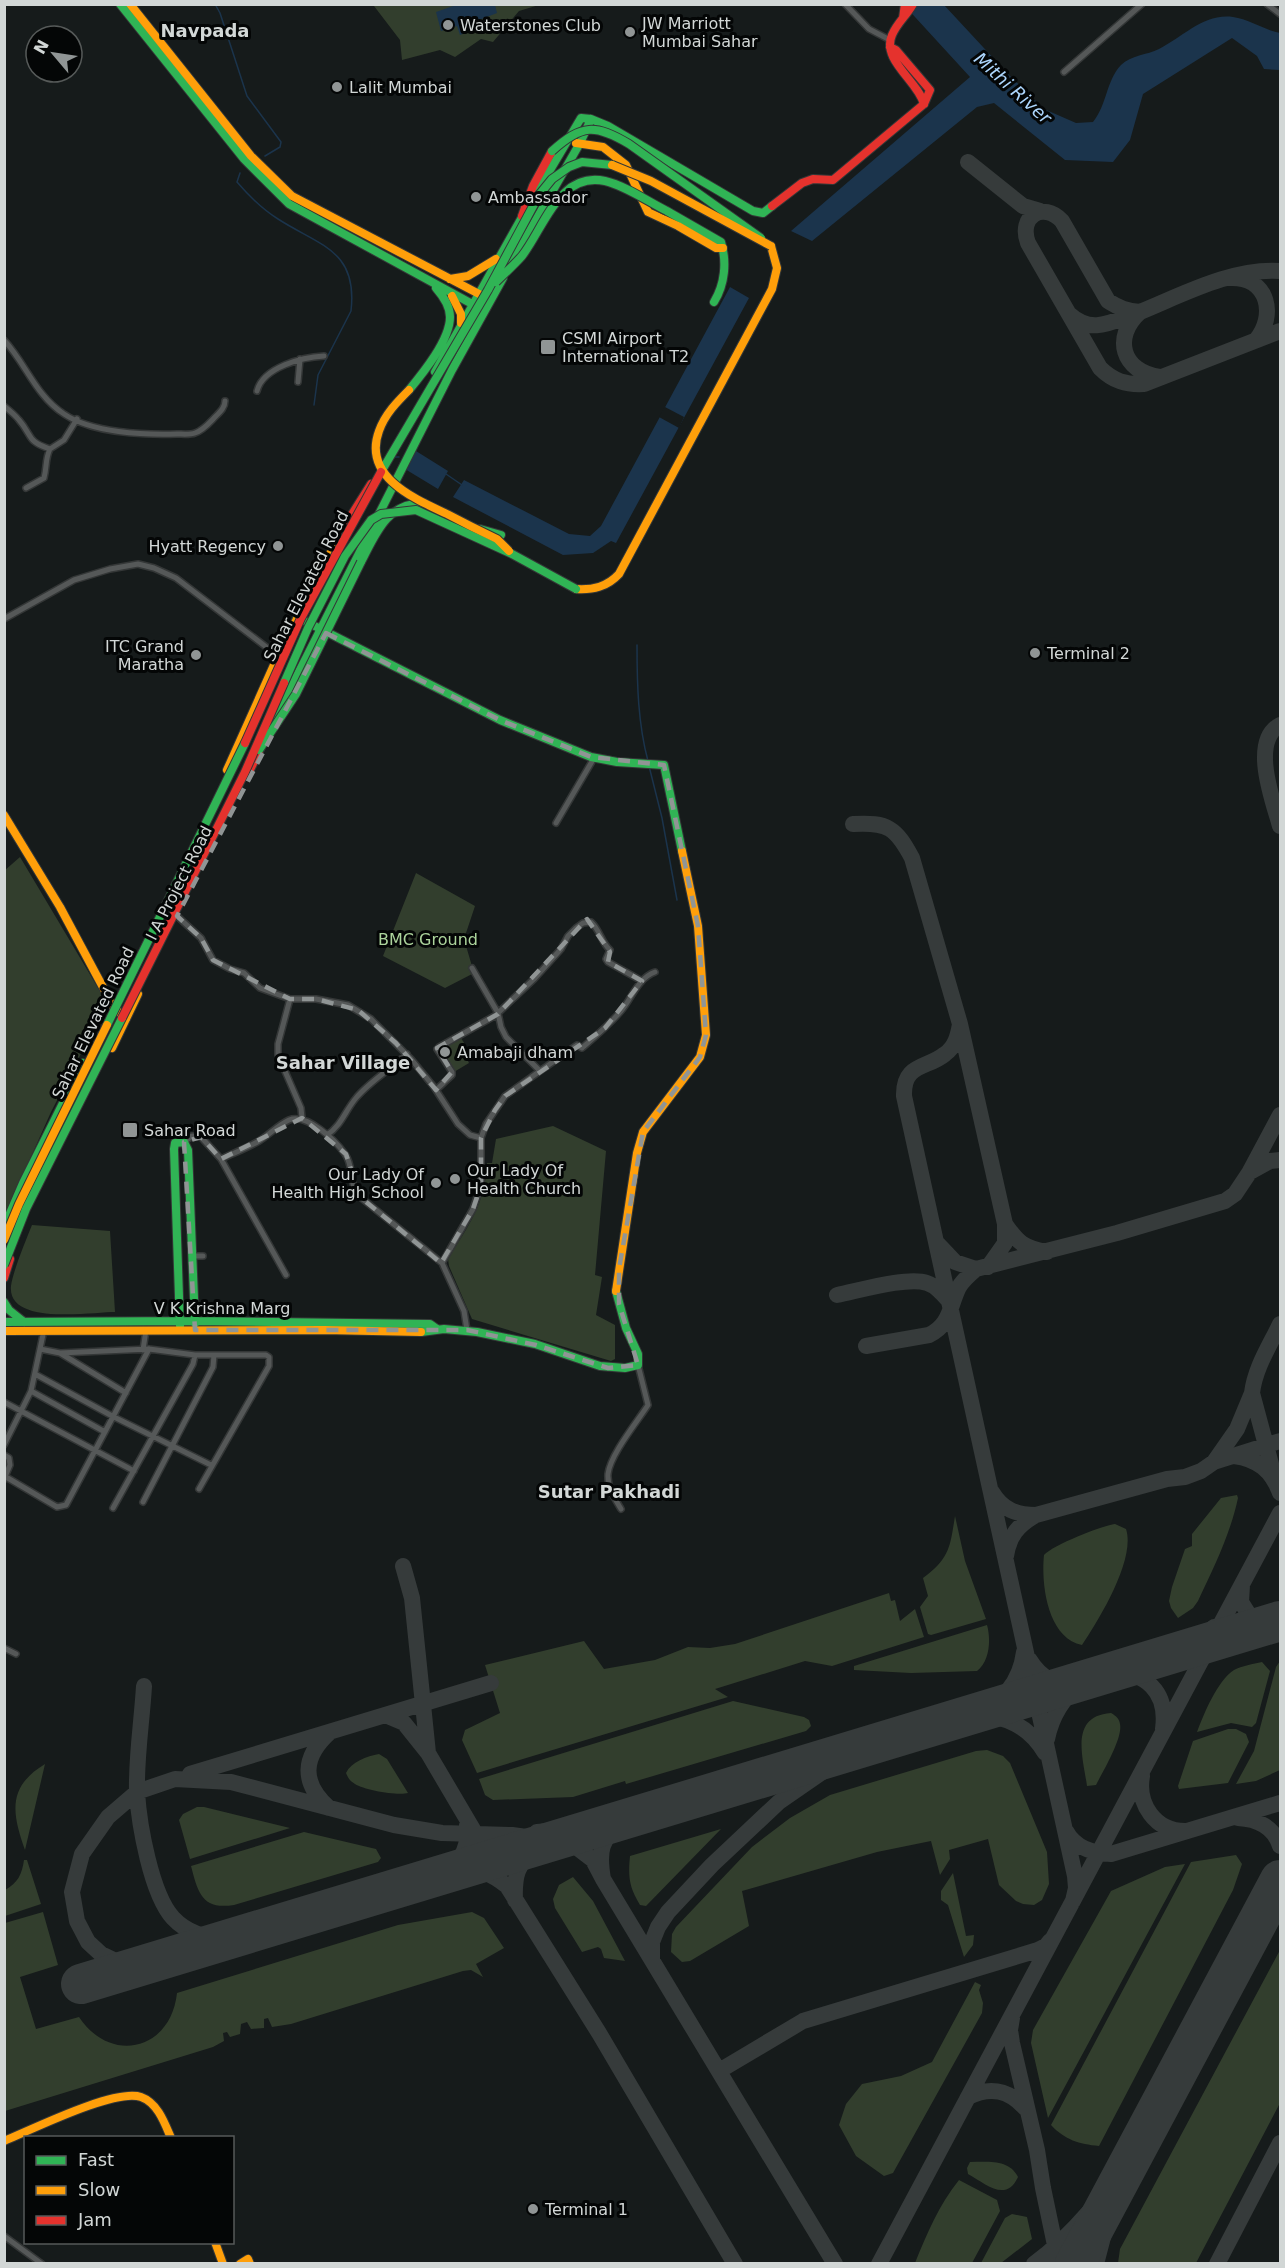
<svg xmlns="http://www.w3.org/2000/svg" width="1285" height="2268" font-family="'DejaVu Sans',sans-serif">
  <rect width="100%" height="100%" fill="#161b1b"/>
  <path fill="#323e2d" d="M 376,4 L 539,5 L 519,11 L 493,42 L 481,39 L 455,57 L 440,50 L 402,60 L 400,40 L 374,6 Z
    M 20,857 L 107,1003 L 51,1112 L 9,1206 L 5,1212 L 4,871 Z
    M 416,873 L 475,906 L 464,939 L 474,973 L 445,988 L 383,956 Z
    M 461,1038 L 471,1054 L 467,1059 L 469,1063 L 454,1072 L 449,1061 L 445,1062 L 441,1058 L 451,1053 L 447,1046 Z
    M 553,1126 L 606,1151 L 595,1275 L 602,1277 L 596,1315 L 615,1325 L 615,1359 L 611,1361 L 472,1319 L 449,1266 L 448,1259 C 469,1224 485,1205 487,1163 L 492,1163 L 496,1139 Z
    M 32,1225 L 110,1231 L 115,1312 C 93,1312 7,1326 11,1286 C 13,1271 26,1240 32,1225 Z
    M 1237,1495 L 1238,1498 C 1230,1535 1214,1567 1198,1601 L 1193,1608 L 1178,1618 L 1171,1608 L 1169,1601 L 1172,1587 L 1185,1549 L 1192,1546 L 1192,1534 L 1221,1498 Z
    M 955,1516 L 965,1561 L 986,1619 L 931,1635 L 928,1634 L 920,1607 L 928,1596 L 923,1578 C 950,1558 950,1547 955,1516 Z
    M 1115,1524 L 1126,1529 C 1136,1559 1099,1620 1082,1645 C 1047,1638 1041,1583 1044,1555 C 1053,1545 1101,1526 1115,1524 Z
    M 889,1593 L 891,1601 L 895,1600 L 900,1621 L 915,1609 L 924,1637 L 832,1666 L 805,1661 L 715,1689 L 728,1697 L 477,1773 L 462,1740 L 465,1730 L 500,1713 L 485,1665 L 584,1641 L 604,1669 L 655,1660 L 688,1647 L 710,1648 L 735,1644 Z
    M 987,1625 C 991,1639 990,1661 977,1671 L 911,1673 L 854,1670 L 854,1666 Z
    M 1280,1661 L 1280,1770 L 1256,1781 L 1236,1784 L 1254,1751 L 1276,1667 Z
    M 1262,1662 L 1270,1671 L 1256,1723 L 1252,1727 L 1231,1723 L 1197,1732 C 1204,1714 1217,1681 1234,1670 C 1242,1666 1253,1664 1262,1662 Z
    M 733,1701 L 804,1717 L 809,1720 L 811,1726 L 806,1731 L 626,1784 L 625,1781 L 573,1797 L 493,1800 L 485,1795 L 479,1779 Z
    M 1111,1713 C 1116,1716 1119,1718 1120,1724 C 1123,1738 1103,1771 1096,1785 L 1087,1786 C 1083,1757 1069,1716 1111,1713 Z
    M 1228,1729 L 1236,1729 L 1246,1734 L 1249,1742 L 1228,1783 L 1179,1789 L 1178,1786 L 1193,1741 Z
    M 987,1750 L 1003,1756 L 1010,1763 L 1047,1852 L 1049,1884 L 1042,1900 L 1034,1905 L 1023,1904 L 1016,1901 L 999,1885 L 988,1839 L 949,1850 L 950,1859 L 940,1875 L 931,1841 L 877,1852 L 742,1891 L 749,1926 L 690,1961 L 682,1962 L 671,1952 L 672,1934 L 676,1927 L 752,1847 L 790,1818 L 830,1795 L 976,1751 Z
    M 379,1754 L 387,1759 L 408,1793 C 398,1796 364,1790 355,1784 C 350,1781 348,1778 346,1773 C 351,1762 367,1756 379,1754 Z
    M 45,1764 L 25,1850 C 12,1813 7,1787 45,1764 Z
    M 197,1807 L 204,1807 L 290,1828 L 190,1859 L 179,1820 L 183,1814 Z
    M 721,1829 L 646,1906 L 640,1905 C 629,1887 628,1877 630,1856 Z
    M 304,1832 L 376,1849 L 381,1858 L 378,1862 L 234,1905 C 202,1910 198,1893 191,1866 Z
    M 1236,1855 L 1242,1864 L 1233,1890 L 1099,2146 C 1079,2144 1065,2140 1051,2125 L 1191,1862 Z
    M 24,1860 L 27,1860 L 41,1904 L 5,1916 L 5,1890 C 18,1883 22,1874 24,1860 Z
    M 1185,1864 L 1048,2118 L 1031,2043 L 1033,2030 L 1111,1891 L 1165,1867 Z
    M 953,1873 L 966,1936 L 974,1935 L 973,1945 L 964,1957 L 948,1905 L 941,1900 L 941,1891 Z
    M 573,1877 L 593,1901 L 625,1961 L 604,1958 L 601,1949 L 598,1947 L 582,1952 L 555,1908 L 553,1899 L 559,1885 Z
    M 43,1912 L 58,1965 L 20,1977 L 36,2029 L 79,2017 C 111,2065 171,2050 177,1993 L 398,1925 L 472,1912 L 484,1918 L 504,1948 L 476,1964 L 483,1977 L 471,1970 L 463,1971 L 291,2024 L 272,2027 L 268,2018 L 264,2019 L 264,2028 L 251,2029 L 247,2022 L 241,2024 L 240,2034 L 230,2037 L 227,2032 L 223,2033 L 224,2041 L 213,2047 L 5,2111 L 5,1923 Z
    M 1280,1950 L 1280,2103 L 1196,2263 L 1118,2263 L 1120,2249 Z
    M 975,1982 L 981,1985 L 979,1990 L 983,2003 L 982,2013 L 893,2173 L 884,2176 L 856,2156 L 839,2125 L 846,2104 L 862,2084 L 901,2076 L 932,2062 Z
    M 970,2162 C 988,2162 1009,2159 1018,2177 C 1006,2203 986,2184 968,2174 L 967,2168 Z
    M 959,2180 L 997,2200 L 1000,2211 L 972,2263 L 915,2263 C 927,2233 939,2205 959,2180 Z
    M 1012,2214 L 1027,2217 L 1032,2239 L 1001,2263 L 981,2263 L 1005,2218 Z"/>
  <path fill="#1b344c" d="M 495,5 L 497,13 L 469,24 L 471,31 L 460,35 L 457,26 L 441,31 L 436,12 L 456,5 Z
    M 904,5 L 944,5 L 1009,75 L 1044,109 L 1076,123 L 1093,122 C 1107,105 1106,81 1121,65 C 1131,55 1147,55 1159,49 C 1183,37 1204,13 1233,17 C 1249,19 1264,30 1280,33 L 1280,70 L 1264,69 L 1257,56 L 1232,38 L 1143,94 L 1130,140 L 1113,162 L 1065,160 L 994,103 L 977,107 L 812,241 L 791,231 L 970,77 Z
    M 730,287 L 749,298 L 616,543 L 611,541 L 593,553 L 563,555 L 453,497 L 464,480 L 569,534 L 590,536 L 601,526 Z
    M 416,451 L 448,471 L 438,489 L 405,469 Z"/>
  <path fill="#161b1b" d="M 665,407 L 684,417 L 679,428 L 659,417 Z"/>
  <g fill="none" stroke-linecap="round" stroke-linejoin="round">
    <path stroke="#1b344c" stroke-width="1.5" d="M 215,4 L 220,13 L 247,96 L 281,142 L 280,147 L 265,156
      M 240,173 L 237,182 C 249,196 262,209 278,219 C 320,246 358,250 351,311 L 318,375 L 314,405
      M 394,457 L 399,457
      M 446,474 L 462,485
      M 637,645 C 637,684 638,724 648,761
      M 649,766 L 662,818 L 677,900"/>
    <path stroke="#363b3b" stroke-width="16" d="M 968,162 L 1023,206 L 1040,211
      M 1280,271 C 1232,268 1184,294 1140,312 C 1127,311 1119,308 1108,301 L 1062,221 C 1043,201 1018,216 1028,243 L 1100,368 C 1113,381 1126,385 1144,384 L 1280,331
      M 1232,278 C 1269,278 1276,316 1256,340
      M 1140,312 C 1112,337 1122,372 1160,377
      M 1069,314 C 1092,335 1111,322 1136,313
      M 1280,725 C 1250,741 1273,801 1280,826
      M 853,824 C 888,822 896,828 912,858 L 960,1024 L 1005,1224 C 1018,1243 1024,1248 1047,1252
      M 960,1024 C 958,1036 955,1047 945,1054 C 927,1069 903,1063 904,1096 L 1075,1876 L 1076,1888 L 1073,1901
      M 1250,1172 L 1270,1161 L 1280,1160
      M 937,1243 L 955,1262 L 976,1269 L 1117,1233 L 1225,1201 L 1235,1194 L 1249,1173 L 1280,1115
      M 988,1267 L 1005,1243 L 1005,1224
      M 837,1295 C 858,1291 908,1276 927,1283 C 936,1286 942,1293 949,1301
      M 866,1346 L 929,1335 C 951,1324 949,1307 959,1287 C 963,1280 969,1275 976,1269
      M 1234,1456 C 1258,1459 1272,1471 1280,1493
      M 1214,1462 L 1237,1429 L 1252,1393
      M 1275,1479 L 1252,1393 C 1255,1368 1269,1347 1280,1324
      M 992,1492 C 1002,1509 1016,1515 1036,1515
      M 1006,1556 C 1009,1536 1018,1525 1036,1515 L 1167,1479 L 1185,1477 L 1201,1471 L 1214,1462 L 1280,1441
      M 403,1566 L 412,1598 L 428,1753 L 491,1860
      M 1242,1585 L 1241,1602 L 1251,1618 L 1270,1623 L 1280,1621
      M 1176,1653 L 1194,1644 L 1214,1627
      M 1029,1659 C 1042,1680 1056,1686 1081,1682
      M 1110,1673 C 1146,1671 1168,1692 1163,1729
      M 144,1686 C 142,1721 136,1757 137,1792 C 139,1824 151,1894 173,1918 C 190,1936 214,1940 236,1938
      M 974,1714 C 1002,1703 1020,1683 1024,1652
      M 975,1714 C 1006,1716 1029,1726 1045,1753
      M 385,1715 L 404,1723 L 428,1753
      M 1047,1739 C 1052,1715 1063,1699 1081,1682
      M 190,1774 L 491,1683
      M 1142,1776 C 1137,1804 1155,1831 1185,1831
      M 329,1808 C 301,1783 302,1757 330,1732
      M 1238,1818 C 1257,1819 1274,1827 1280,1846
      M 622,1821 C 601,1840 598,1850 603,1879 L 835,2264
      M 1066,1831 C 1075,1848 1092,1853 1111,1854 L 1280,1803
      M 537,1832 L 583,1828 L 621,1821
      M 480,1842 L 495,1851 L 512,1854
      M 461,1869 C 481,1869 492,1874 507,1886 L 599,2033 L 735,2264
      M 448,1873 C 462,1859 470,1845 467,1825
      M 515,1900 C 514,1875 517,1866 535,1847
      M 652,1960 L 652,1942 L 658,1927 L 668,1912 L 712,1865 L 779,1802 L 854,1750
      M 151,1964 L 122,1964 L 101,1954 L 88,1942 L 77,1921 L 72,1892 L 82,1854 L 108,1817 L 137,1792 L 175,1779 L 231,1782 L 394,1825 L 442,1833 L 512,1835 L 555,1841 L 576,1847 L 593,1860 L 603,1879
      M 1012,2018 L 1010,2030 L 1012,2043 L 1037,2150 L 1043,2188 L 1059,2264
      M 719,2071 L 803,2021 L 1038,1950 L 1046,1946 L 1050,1941
      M 968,2097 C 991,2086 1009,2090 1026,2109
      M 879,2264 L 1280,1513
      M 1034,2264 C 1075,2233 1105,2194 1135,2152
      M 1096,2264 L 1109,2214 L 1124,2178
      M 1217,2264 L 1280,2143"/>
    <path stroke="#363b3b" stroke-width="40" d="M 81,1984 L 1280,1621
      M 1075,2264 L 1280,1880"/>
    <defs>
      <path id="street" d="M 845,4 L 869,29 L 890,40
        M 1267,4 L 1280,14
        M 1064,72 L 1142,4
        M 4,340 C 26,364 36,396 64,414 C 92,433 144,435 177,434 C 182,434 190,435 195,433 C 204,430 210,422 216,416 C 221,411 225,407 225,401
        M 298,382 L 300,359
        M 257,391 C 263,367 303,357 324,356
        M 4,406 C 9,410 15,415 19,420 C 33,436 26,441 50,449 L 64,440 L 77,419
        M 26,488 L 44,478 C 47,467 45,459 50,449
        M 4,619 L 74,580 L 110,569 L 138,564 L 154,568 L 176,578 L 278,656
        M 556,823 L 594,758
        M 177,916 L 201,938 L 213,960 L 230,969 L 244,973 L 260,988 L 290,999 L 316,999 L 348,1005 L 371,1019 L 411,1059 L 434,1087 L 458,1124 L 470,1135 L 481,1138
        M 290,999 L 278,1044 L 278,1055 L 301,1108 L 302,1118
        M 498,1013 L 534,979 L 561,949 L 568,936 L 576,928 L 583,923 L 591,922 C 600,930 601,942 610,950 L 606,959 L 608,962 L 642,981
        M 540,1071 L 577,1045 L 582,1048 C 596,1036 609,1025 621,1011 C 632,998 638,978 655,972
        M 436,1090 L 452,1075 L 452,1072 L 437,1049 L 439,1047 L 498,1014
        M 327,1135 C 341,1126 345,1111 356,1098 C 370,1081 391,1069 407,1054
        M 184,1142 L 192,1136 L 201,1137 L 221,1159 L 286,1275
        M 221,1159 C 234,1153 247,1148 259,1141 C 269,1135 278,1125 289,1120 C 307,1113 335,1140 345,1154 C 355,1168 347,1181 360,1197 L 442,1263 L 464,1311 L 467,1330
        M 193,1256 L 203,1256
        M 442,1263 L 473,1209 L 481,1185 L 481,1138 L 486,1124 L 505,1096 L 540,1071 L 506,1037 L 501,1027 L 498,1013 L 472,968
        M 44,1330 L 31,1391 L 105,1432
        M 40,1349 L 60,1353 L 126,1393
        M 143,1350 L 146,1330
        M 60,1353 L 149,1349 L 195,1355 L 266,1355 L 269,1357 L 269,1366 L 199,1489
        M 35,1374 L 114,1417 L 211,1465
        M 4,1402 L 134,1471
        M 4,1445 L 31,1391
        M 4,1455 L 9,1458 L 10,1465 L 4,1479
        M 6,1477 L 57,1507 L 66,1505 L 149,1349
        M 143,1502 L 213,1367 L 214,1355
        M 113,1508 L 193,1364 L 195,1355
        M 621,1509 C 615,1499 607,1487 608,1474 C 610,1455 637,1422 648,1405 L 638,1365
        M 4,1648 L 16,1654
        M 4,2236 L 42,2264"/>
      <path id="fast" d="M 120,4 L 244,159 L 289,204 L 474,305
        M 537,192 L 581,118 L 591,119 L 608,126 L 753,211 L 763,213 L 772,206
        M 667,211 L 721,242 C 727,262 725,284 714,302
        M 509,267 L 580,143 L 591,119
        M 435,372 L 525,212
        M 409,390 C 423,373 450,340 450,317 C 450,306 443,296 436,288
        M 480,529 L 501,535
        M 361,562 C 376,533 387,503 424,503
        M 297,617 L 500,720 L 591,757 L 617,762 L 664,765 L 682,851
        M 273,723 L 452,370 L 503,278
        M 4,1227 L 23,1183 L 83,1063
        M 4,1302 L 9,1310 L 24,1322
        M 4,1322 L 194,1321 L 430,1324 L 437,1329
        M 180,1326 L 174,1149 L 175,1143 L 184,1142 L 188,1150 L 195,1323
        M 421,1332 L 444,1329 L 477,1332 L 535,1344 L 600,1366 L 625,1368 L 638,1365 L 638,1354 L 626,1328 L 616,1291"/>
      <path id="slow" d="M 130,4 L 251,156 L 292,196 L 481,295
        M 576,143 L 603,147 L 626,165 L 648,212 L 678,226 L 716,248 L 723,248
        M 450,279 L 468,276 L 496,259
        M 452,296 L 461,314 L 461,323
        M 576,589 C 593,590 607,587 619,574 L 772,289 L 777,268 L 771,246
        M 227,770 L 278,656 L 333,548
        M 4,815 L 60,907 L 113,1006 L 126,1019
        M 112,1048 L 138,994
        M 616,1291 L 637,1153 L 643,1132 L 700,1057 L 706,1035 L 698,926 L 682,851
        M 4,1331 L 324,1330 L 421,1332
        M 4,2141 C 31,2130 115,2088 141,2097 C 158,2103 165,2124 171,2138
        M 215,2242 L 223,2264
        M 240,2264 L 248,2259 L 250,2264"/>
      <path id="jam" d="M 913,4 C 907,15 897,23 892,35 C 881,60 918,81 924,104
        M 903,18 L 905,4
        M 772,206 L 802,183 L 813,179 L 833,180 L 924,104 L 930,90 L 896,50 L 890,47
        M 522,216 L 533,186 L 552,151
        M 346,524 L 371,484
        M 248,774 L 261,747
        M 4,1278 L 10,1259"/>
    </defs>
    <use href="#street" stroke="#343737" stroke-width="8"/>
    <use href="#fast" stroke="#343737" stroke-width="10"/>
    <use href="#slow" stroke="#343737" stroke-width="10"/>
    <use href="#jam" stroke="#343737" stroke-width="10"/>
    <use href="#street" stroke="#555858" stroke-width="5"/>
    <use href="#fast" stroke="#30b455" stroke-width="8"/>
    <use href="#slow" stroke="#ff9f0a" stroke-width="8"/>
    <use href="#jam" stroke="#e5322d" stroke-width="8"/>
    <defs>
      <path id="fast-bridge" d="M 552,151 C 582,124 595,124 629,144 L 761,238
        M 496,282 C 505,273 514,265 522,256 C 544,228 559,171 605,181 C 626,186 647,201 667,211
        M 381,472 L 488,290 L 539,195 L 552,179 L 569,167 L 582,162 L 612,165
        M 284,683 L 308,628 L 345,556 L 371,520 L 381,514 L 416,510 L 512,554 L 576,589
        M 259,750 L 296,694 L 361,562
        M 107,1025 L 245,743
        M 4,1265 L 26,1209 L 122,1018"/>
      <path id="slow-bridge" d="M 612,165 L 651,181 L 771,246
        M 409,390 C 397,402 385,414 379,431 C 362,477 415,499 447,514 C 464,523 480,531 497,539 L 509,551
        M 4,1240 L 19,1204 L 107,1025"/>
      <path id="jam-bridge" d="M 245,743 L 301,618 L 381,472
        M 122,1018 L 245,772 L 284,683"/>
    </defs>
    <use href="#fast-bridge" stroke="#343737" stroke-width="10" stroke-linecap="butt"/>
    <use href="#slow-bridge" stroke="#343737" stroke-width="10" stroke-linecap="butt"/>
    <use href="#jam-bridge" stroke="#343737" stroke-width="10" stroke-linecap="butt"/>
    <use href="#fast-bridge" stroke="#30b455" stroke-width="8"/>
    <use href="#slow-bridge" stroke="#ff9f0a" stroke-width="8"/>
    <use href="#jam-bridge" stroke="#e5322d" stroke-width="8"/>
  </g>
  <path fill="none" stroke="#909595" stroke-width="4.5" stroke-dasharray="12 8" stroke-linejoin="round" d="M 326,633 L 500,720 L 591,757 L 664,765 L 698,926 L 706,1035 L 700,1057 L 643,1132 L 619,1269 L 619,1304 L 638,1365 L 608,1368 L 536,1345 L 467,1330 L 195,1330 L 184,1142 L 201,1137 L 221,1159 L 302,1118 L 346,1154 L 360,1197 L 441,1263 L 473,1209 L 481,1185 L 481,1138 L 495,1110 L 505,1096 L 605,1028 L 642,981 L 608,962 L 610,952 L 587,919 L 498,1014 L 437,1048 L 452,1072 L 436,1090 L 396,1043 L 358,1010 L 316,999 L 290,999 L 213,960 L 201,938 L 177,916 Z"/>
  <g fill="#909595" stroke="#040606" stroke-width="2">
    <circle cx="448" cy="25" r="6"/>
    <circle cx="630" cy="32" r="6"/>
    <circle cx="337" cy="87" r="6"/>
    <circle cx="476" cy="197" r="6"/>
    <rect x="540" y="339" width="16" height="16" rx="3"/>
    <circle cx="278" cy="546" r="6"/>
    <circle cx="1035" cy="653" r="6"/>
    <circle cx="196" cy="655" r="6"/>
    <circle cx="445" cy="1052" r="6"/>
    <rect x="122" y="1122" width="16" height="16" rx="3"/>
    <circle cx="455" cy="1179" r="6"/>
    <circle cx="436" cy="1183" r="6"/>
    <circle cx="533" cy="2209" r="6"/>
  </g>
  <g text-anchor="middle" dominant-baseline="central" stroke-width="6" stroke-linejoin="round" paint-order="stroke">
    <g font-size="16" fill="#d2d7d6" stroke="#040606" text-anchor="start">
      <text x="642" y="23">JW Marriott<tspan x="642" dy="18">Mumbai Sahar</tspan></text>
      <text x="460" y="25">Waterstones Club</text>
      <text x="349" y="87">Lalit Mumbai</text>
      <text x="488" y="197">Ambassador</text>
      <text x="562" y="338">CSMI Airport<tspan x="562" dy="18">International T2</tspan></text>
      <text x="266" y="546" text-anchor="end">Hyatt Regency</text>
      <text x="184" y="646" text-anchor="end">ITC Grand<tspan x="184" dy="18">Maratha</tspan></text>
      <text x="1047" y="653">Terminal 2</text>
      <text x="457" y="1052">Amabaji dham</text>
      <text x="144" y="1130">Sahar Road</text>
      <text x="467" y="1170">Our Lady Of<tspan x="467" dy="18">Health Church</tspan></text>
      <text x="424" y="1174" text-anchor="end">Our Lady Of<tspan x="424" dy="18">Health High School</tspan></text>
      <text x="545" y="2209">Terminal 1</text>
    </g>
    <g font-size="16" fill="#d2d7d6" stroke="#040606">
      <text transform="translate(306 586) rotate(-63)">Sahar Elevated Road</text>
      <text transform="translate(179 883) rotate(-63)">I A Project Road</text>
      <text transform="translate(93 1023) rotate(-64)">Sahar Elevated Road</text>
      <text x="222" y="1308">V K Krishna Marg</text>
    </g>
    <g font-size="16" fill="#acd49c" stroke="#040606">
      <text x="428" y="939">BMC Ground</text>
    </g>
    <g font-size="18" font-weight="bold" fill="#d2d7d6" stroke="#040606">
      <text x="205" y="30">Navpada</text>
      <text x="343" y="1062">Sahar Village</text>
      <text x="609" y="1491">Sutar Pakhadi</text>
    </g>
    <g font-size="18" font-style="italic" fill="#acd5fc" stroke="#040606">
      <text transform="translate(1013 88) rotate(42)">Mithi River</text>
    </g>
  </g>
  <rect width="1285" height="2268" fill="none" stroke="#d2d7d6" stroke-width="12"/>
  <rect x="24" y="2136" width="210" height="108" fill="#040606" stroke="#565a59" stroke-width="1.5"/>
  <rect x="36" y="2156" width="30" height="9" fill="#30b455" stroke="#565a59" stroke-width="1.5"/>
  <text x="78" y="2166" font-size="18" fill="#d2d7d6">Fast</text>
  <rect x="36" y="2186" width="30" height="9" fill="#ff9f0a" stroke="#565a59" stroke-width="1.5"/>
  <text x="78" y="2196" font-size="18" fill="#d2d7d6">Slow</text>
  <rect x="36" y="2216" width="30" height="9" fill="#e5322d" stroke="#565a59" stroke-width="1.5"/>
  <text x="78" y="2226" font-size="18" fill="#d2d7d6">Jam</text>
  <g transform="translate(54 54) rotate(299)"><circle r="28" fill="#040606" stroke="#565a59" stroke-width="1.5"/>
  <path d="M0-4.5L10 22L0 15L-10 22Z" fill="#909595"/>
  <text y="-9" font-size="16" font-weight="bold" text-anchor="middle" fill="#d2d7d6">N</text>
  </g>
</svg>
